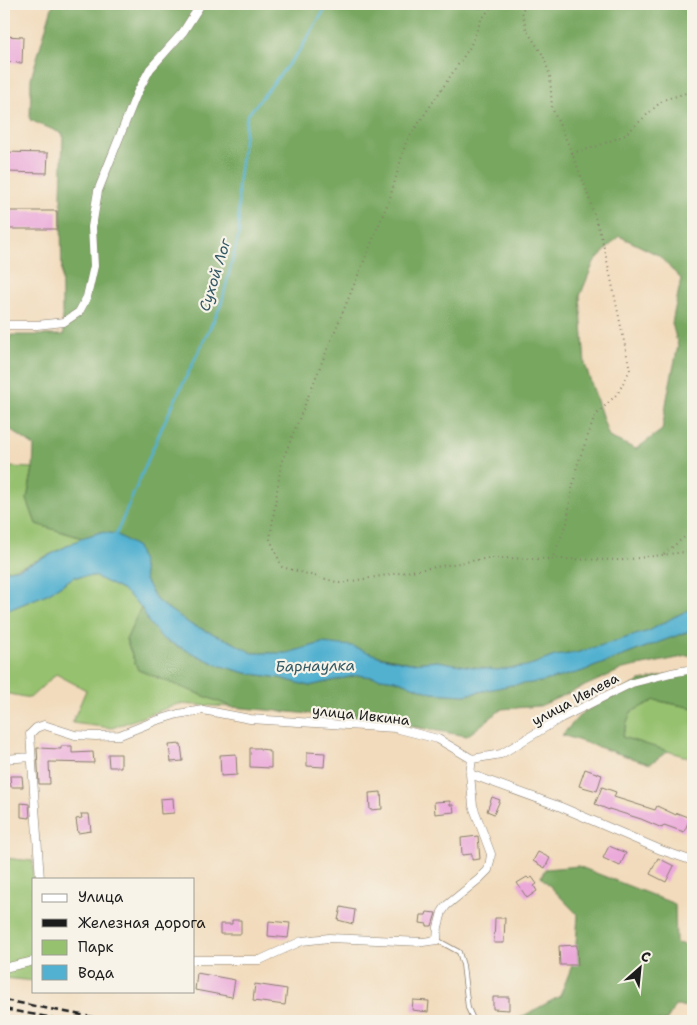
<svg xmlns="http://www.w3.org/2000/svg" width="697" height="1025" font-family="'Shantell Sans',sans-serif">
  <rect width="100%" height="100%" fill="#f7f3e8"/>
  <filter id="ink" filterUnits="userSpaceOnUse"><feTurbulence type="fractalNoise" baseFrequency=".02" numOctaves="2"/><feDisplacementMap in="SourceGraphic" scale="10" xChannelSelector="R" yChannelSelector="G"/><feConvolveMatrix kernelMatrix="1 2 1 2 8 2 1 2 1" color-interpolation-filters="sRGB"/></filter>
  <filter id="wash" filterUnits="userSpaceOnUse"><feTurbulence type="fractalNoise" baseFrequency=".0096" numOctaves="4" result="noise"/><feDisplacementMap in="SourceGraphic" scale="20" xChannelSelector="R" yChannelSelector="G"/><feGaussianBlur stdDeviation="1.12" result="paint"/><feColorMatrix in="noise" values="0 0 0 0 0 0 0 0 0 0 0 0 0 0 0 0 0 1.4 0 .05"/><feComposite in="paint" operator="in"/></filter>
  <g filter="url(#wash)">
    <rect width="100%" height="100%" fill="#f2dbbc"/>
    <path fill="#96c16e" stroke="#596e45" d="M 10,467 L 33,468 L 27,499 L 36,524 L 82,538 C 57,551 32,565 4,571 L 4,471 Z
      M 94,576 L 124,591 L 141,607 L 126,640 L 138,670 L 232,707 L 178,704 L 112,728 L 72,723 L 86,690 L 56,674 L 30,698 L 4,693 L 4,611 L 11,609 L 49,593 L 74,577 Z
      M 654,700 L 693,708 L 693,759 L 622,737 L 631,712 Z
      M 4,858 L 33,861 L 32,908 L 34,909 L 34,981 L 4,978 Z"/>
    <path fill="#78a761" stroke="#4a623e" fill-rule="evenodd" d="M 53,4 L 693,4 L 693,608 L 674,617 L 649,631 L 576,653 L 555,656 L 528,666 L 496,670 L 466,666 L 438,661 L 411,663 L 322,643 L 287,653 L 252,653 L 230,641 L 190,624 L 157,601 L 145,580 L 142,562 L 137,547 L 116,534 L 101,532 L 82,538 L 36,524 L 27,499 L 33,468 L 34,446 L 4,425 L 4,350 L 11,335 L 64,335 L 62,314 L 61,196 L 63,134 L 30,120 L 31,78 ZM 619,236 L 658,255 L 681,279 L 672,323 L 678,346 L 668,393 L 662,430 L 636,449 L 609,437 L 585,364 L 580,296 L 594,262 Z
      M 141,607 L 149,623 L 163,639 L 218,665 L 246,673 L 280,678 L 309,686 L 358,675 L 396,680 L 432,693 L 465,695 L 511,685 L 540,682 L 580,672 L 673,637 L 693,630 L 693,655 L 623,669 L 540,706 L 502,709 L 467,736 L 367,719 L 232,707 L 138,670 L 126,640 Z
      M 693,670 L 693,708 L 655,700 L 631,712 L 622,737 L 668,751 L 650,764 L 562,735 L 582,713 L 640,681 Z
      M 578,866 L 675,904 L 676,943 L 693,946 L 693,1007 L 675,1006 L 666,1021 L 517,1021 L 516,1020 L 560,996 L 575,958 L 578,915 L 541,877 L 545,869 Z"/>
    <path fill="#52b1d0" stroke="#376676" d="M 101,532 L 116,534 L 137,547 L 142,562 L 145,580 L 157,601 L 190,624 L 230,641 L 252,653 L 287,653 L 322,643 L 352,646 L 381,657 L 410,663 L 438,661 L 466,666 L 496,670 L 528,666 L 555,656 L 576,653 L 649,631 L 674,617 L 693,608 L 693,630 L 673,637 L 580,672 L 540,682 L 511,685 L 465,695 L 432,693 L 396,680 L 358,675 L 309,686 L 280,678 L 246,673 L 218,665 L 163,639 L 149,623 L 141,607 L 124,591 L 94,576 L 74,577 L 49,593 L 11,609 L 4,611 L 4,571 L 20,568 L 48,556 L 82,538 Z"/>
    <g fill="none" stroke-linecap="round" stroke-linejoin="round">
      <path stroke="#52b1d0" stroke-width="2.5" d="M 115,537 L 163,425 L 221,305 L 239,234 L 238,186 L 247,116 L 300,50 L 328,4"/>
    </g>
    <g id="blocks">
      <path fill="#eba9da" d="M 4,36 L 23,37 L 22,63 L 4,62 Z
        M 4,152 L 48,153 L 47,173 L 4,172 Z
        M 4,211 L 57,211 L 57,229 L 4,229 Z
        M 181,744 L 183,761 L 171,762 L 169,745 Z
        M 61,746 L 72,746 L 72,753 L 93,752 L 94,763 L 49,762 L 50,784 L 39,784 L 37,748 L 61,749 Z
        M 250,748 L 260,748 L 260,749 L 268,750 L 268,752 L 271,752 L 271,768 L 250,767 Z
        M 307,752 L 325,753 L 324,767 L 307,766 Z
        M 108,754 L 121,754 L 121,767 L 109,767 Z
        M 236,754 L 237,775 L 221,776 L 220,755 Z
        M 585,769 L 602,775 L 597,791 L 579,786 Z
        M 10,776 L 22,776 L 23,787 L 11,787 Z
        M 602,787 L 616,792 L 614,797 L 655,810 L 657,806 L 676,815 L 677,813 L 690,818 L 684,832 L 664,825 L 662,828 L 641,819 L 609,809 L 609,810 L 595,804 Z
        M 381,792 L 382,809 L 370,810 L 369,793 Z
        M 492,797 L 500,800 L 494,814 L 487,811 Z
        M 173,798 L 174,813 L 161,814 L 160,799 Z
        M 450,801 L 450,805 L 453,805 L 454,812 L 435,814 L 434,802 Z
        M 21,803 L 29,804 L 30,818 L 21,817 Z
        M 81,814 L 89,814 L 91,831 L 78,833 L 76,819 L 82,818 Z
        M 478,836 L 480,859 L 472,860 L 472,854 L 462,855 L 461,838 Z
        M 609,846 L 626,853 L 620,866 L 603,858 Z
        M 538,852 L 550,858 L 545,868 L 533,861 Z
        M 658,858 L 674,866 L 666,882 L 650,874 Z
        M 527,877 L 529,879 L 532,877 L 537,884 L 534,886 L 537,891 L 527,898 L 517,883 Z
        M 341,907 L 355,910 L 353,924 L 338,920 Z
        M 427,912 L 436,913 L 432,926 L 427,926 L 427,924 L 420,923 L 421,915 L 426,915 Z
        M 495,918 L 505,918 L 504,943 L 494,943 Z
        M 232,920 L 241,920 L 241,934 L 220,934 L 220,924 L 232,924 Z
        M 269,921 L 290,923 L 288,938 L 268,936 Z
        M 577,945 L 578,965 L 560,965 L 559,946 Z
        M 197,973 L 235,980 L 232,997 L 195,990 Z
        M 255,984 L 287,989 L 285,1005 L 253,1001 Z
        M 493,997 L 509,997 L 509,1010 L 493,1009 Z
        M 413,1000 L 429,1001 L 428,1012 L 412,1010 Z"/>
    </g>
  </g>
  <g filter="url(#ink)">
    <use href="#blocks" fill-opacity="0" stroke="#877c6c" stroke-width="1"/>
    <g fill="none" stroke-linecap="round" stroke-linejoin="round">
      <defs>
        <path id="service" d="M 437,940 L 459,952 L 463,965 L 468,1008 L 474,1021"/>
        <path id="minor" d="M 4,325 L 37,325 L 64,322 L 79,312 L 87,297 L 94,266 L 92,227 L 98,191 L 137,93 L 150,69 L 183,32 L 201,4
          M 4,759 L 31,757
          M 472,759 L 501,754 L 561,718 L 632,683 L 671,673 L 693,669
          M 470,774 L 561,807 L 661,850 L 693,861
          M 40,879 L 30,734 L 36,728 L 44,725 L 75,735 L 96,736 L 120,735 L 155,721 L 178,714 L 203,710 L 250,719 L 395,728 L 438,739 L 472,759
          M 194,960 L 260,960 L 302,941 L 329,938 L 423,942 L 437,940 L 438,927 L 442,912 L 446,906 L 479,879 L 488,870 L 490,861 L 491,854 L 473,806 L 470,774 L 472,759
          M 4,968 L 34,961"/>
      </defs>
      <use href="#service" stroke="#877c6c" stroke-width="5.5"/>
      <use href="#minor" stroke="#877c6c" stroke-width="9"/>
      <path stroke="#877c6c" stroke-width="2" stroke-dasharray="1 4" stroke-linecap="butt" d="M 493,4 L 481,20 L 470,47 L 406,142 L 390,198 L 320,367 L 281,464 L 270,539 L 282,567 L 340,583 L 489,558 L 623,560 L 693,551
        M 526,4 L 522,11 L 527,31 L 543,55 L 550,76 L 552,108 L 572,153 L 586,189 L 602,239 L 610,274 L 630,370 L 618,393 L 595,416 L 577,466 L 571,494 L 567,523 L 552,559
        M 572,153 L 595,147 L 625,135 L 663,100 L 693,91
        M 664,554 L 693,530"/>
      <use href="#service" stroke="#fff" stroke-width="4"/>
      <use href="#minor" stroke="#fff" stroke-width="8"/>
      <path stroke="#1c1c1c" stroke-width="2.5" stroke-dasharray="8 4" stroke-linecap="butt" d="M 4,1000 L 112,1021
        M 4,1009 L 69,1021"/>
    </g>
  </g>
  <g text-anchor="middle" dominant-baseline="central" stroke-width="4.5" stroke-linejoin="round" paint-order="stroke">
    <g font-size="14" fill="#1c1c1c" stroke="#f7f3e8">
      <text transform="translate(575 699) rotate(-28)">улица Ивлева</text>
      <text transform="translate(361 715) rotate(6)">улица Ивкина</text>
    </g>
    <g font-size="15" font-style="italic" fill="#325864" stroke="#f7f3e8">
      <text transform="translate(215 275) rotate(-73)">Сухой Лог</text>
      <text transform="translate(315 666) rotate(-1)">Барнаулка</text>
    </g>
  </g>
  <rect width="697" height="1025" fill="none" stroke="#f7f3e8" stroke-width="20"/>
  <rect x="32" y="878" width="162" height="115" fill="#f7f3e8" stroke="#9f9d96"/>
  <rect x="42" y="894" width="25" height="8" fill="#ffffff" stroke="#9f9d96"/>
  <text x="78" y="902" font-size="15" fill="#1c1c1c">Улица</text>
  <rect x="42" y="919" width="25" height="8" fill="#1c1c1c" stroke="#9f9d96"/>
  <text x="78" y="928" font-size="15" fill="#1c1c1c">Железная дорога</text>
  <rect x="42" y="940" width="25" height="15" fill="#96c16e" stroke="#9f9d96"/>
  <text x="78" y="952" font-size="15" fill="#1c1c1c">Парк</text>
  <rect x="42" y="965" width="25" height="15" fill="#52b1d0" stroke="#9f9d96"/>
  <text x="78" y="978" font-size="15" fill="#1c1c1c">Вода</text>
  <g transform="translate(640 968) rotate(27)" stroke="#f7f3e8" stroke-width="4" paint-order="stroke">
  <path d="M0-4L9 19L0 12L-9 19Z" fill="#1c1c1c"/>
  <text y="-8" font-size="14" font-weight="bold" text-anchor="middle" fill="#1c1c1c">С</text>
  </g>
</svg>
